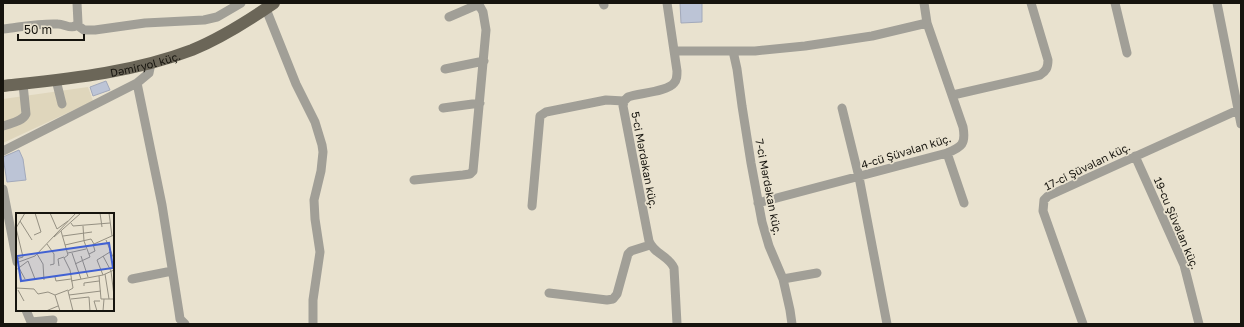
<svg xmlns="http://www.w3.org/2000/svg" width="1244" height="327" font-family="'Golos Text',sans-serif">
  <rect width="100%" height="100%" fill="#e9e2cf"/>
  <path fill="#dfd6bc" d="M 88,87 L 93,101 L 3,143 L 3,99 Z"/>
  <path fill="#bcc4d6" stroke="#a2a9bb" d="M 680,3 L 702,3 L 702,22 L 681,23 Z
    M 106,81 L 110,90 L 93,96 L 90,87 Z
    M 19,150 L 23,159 L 26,180 L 7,182 L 3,157 Z"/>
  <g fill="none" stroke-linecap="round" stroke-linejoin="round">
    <path stroke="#a19f97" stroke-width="9" d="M 603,3 L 604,5
      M 667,3 L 677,71 C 677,76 677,80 674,83 C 667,92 639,93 628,97 L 624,101 L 623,106 L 649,241 C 654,254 669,256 674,268 L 677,324
      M 1115,3 L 1127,53
      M 1217,3 L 1241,124
      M 266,9 L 296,84 L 315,122 L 322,145 L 323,152 L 321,171 L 314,200 L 315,219 L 320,252 L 313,300 L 313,324
      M 449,17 L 479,4
      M 77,25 L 84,30 L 95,30 L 145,23 L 204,20 L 217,17 L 241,3
      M 3,29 C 21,27 40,23 58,24 C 65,24 73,31 78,23 L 77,3
      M 674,51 L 755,51 L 805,46 L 872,36 L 927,23
      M 733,51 L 737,69 L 742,106 L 751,163 L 762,222 L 769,246 L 783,279 L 790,310 L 792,324
      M 445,69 L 484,61
      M 56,80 L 62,104
      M 137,83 L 162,205 L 179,312 L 180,319 L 185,324
      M 953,95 L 1040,75 C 1046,71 1048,68 1048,60 L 1031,3
      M 443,108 L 480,103
      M 842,108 L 859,177 L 887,324
      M 3,126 C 11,123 22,122 26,114 L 23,84
      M 3,151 L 137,83 L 149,73 L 151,63
      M 947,153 L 964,203
      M 1135,156 L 1184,265 L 1199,324
      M 414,180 L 463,175 L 470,174 L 473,171 L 486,30 L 483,12 L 478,3
      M 3,189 L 17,262
      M 758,203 L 947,153 C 962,147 966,144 963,127 L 927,23 L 924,3
      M 532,206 L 540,116 L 546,112 L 606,100 L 624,101
      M 132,279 L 172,271
      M 783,279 L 817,273
      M 549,293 L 607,300 L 613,299 L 617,294 L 628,254 L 631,251 L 650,245
      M 26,310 L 31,322 L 53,320
      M 1083,324 L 1043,211 L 1044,200 L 1048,196 L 1238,110"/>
    <path stroke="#6b6658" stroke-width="12" id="s1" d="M 3,86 C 66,79 132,73 192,50 C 221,38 248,21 274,3"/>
  </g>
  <g text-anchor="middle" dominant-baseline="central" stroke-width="3.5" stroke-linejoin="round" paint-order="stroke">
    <g font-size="11" fill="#16140e" stroke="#e9e2cf">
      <text stroke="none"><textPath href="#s1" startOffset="144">Dəmiryol küç.</textPath></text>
      <text transform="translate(906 151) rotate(-17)">4-cü Şüvəlan küç.</text>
      <text transform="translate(645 160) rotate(79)">5-ci Mərdəkan küç.</text>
      <text transform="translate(1087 166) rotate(-26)">17-ci Şüvəlan küç.</text>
      <text transform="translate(769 187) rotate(79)">7-ci Mərdəkan küç.</text>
      <text transform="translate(1177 223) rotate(67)">19-cu Şüvəlan küç.</text>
    </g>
  </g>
  <g transform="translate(16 213)">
    <rect width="98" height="98" fill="#e9e2cf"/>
    <path fill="none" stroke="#959082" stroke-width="1" d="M 34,0 L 41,16 L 52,8M 84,0 L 86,14M 93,0 L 96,23M 4,8 L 16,27M 55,10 L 57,13 L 94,10M 45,18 L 52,42 L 48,45 L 54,57 L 57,75 L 52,78 L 57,98M 18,22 L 25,19 L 19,0M 47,23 L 76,19M 38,24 L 65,0M 90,27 L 98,46M 31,31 L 38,41 L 38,51 L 34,52M 49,32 L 75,26 L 78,31 L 98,22M 52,40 L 70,36M 56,40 L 65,66M 21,41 L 27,51 L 28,67M 73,41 L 79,38 L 77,31M 65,43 L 72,64M 87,43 L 95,58 L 98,83M 0,46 L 7,44 L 0,15 L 9,0M 12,48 L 19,66M 0,50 L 19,43 L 60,0M 59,51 L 74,44 L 68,28 L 67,13M 43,53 L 42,46 L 48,44M 3,55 L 9,66M 0,57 L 12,48M 89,61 L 93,86M 87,62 L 81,47 L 94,39M 83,63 L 85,86 L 98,86M 39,64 L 40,68 L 55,66M 55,68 L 87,62 L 98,57M 68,73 L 68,70 L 83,68M 0,75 L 18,76 L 22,81 L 32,79 L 39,82 L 52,77M 2,77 L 8,88M 39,82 L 44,98M 53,82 L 85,78M 55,86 L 73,84 L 74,98M 30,98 L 42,93M 81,98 L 78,88 L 84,88M 87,98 L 88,86"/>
    <path fill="#4161d3" fill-opacity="0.15" stroke="#4161d3" stroke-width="2" d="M 93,30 L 97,55 L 5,68 L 1,43 Z"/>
    <rect width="98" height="98" fill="none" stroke="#16140e" stroke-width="2"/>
  </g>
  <rect width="1244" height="327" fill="none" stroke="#16140e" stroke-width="8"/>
  <path d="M18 34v6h66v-6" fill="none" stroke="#16140e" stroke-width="2"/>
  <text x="24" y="34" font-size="12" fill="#16140e" stroke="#e9e2cf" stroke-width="3" paint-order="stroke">50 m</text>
</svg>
